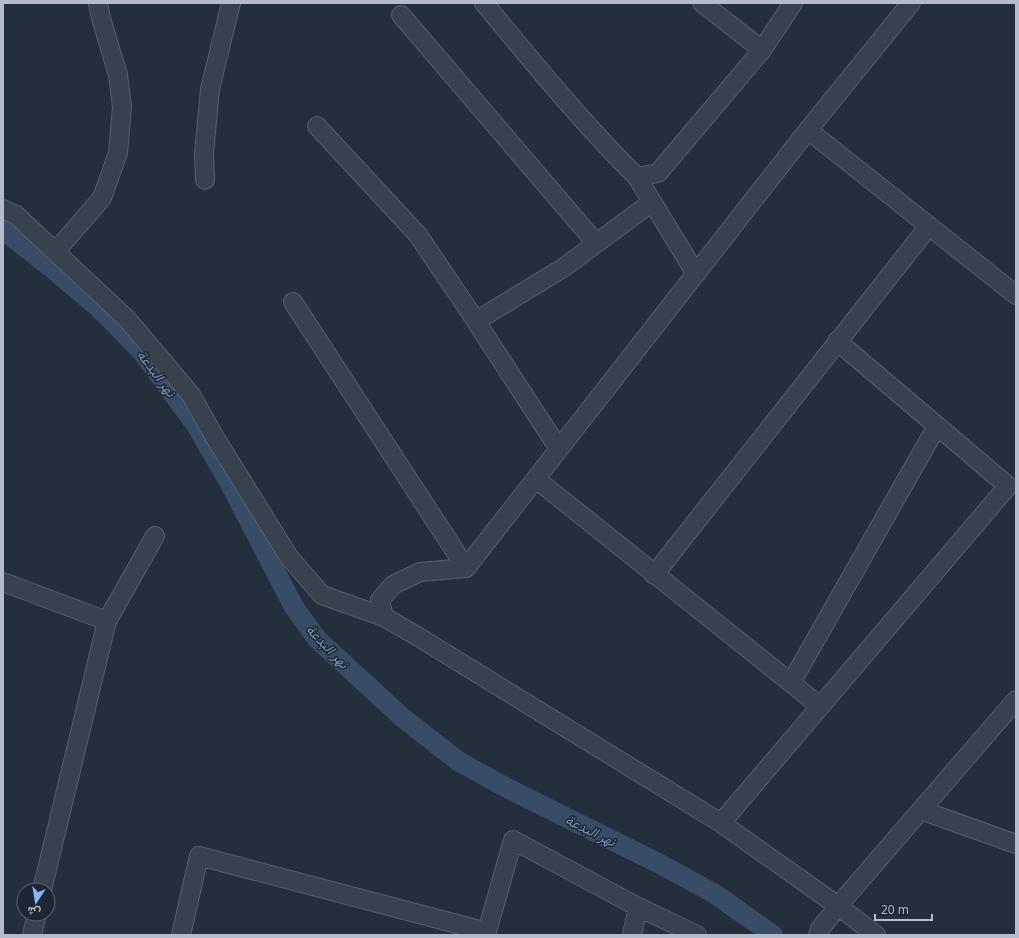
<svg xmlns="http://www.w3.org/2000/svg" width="1019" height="938" font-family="'Noto Sans',Vazirmatn,sans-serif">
  <rect width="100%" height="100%" fill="#242f3e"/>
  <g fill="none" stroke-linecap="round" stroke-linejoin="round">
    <path stroke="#394c67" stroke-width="20" d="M 3,230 L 54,270 L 99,308 L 143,353 L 196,425 L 228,480 L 294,607 L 317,639 L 403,718 L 458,761 L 507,788 L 660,864 L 715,894 L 773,935"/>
    <defs>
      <path id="street" d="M 484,3 C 533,62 582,123 637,177 L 658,173 L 762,50 L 793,3
        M 702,3 L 762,50
        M 911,3 L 808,130 L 466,568 L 420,572 L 393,585 L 380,600 L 384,617 L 417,636 L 721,823 L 838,906 L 1016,700
        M 401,15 L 596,243
        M 317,126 L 418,235 L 468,309 L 559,449
        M 808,130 L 1016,295
        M 637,177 L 696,274
        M 205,180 L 204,154 L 210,89 L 231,3
        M 3,209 L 16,215 L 127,319 L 191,395 L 214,436 L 289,557 L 322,595 L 384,617
        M 55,252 L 102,198 L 118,153 L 122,107 L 118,75 L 101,18 L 98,3
        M 293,302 L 466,568
        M 476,321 L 563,268 L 652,202
        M 536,479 L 820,706
        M 654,575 L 929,226
        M 3,582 L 107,621
        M 791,683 L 937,426
        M 921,810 L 1016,844
        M 721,823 L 1008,486 L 837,341
        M 42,890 L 107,621 L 155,536
        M 32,935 L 37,914
        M 181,935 L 199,856 L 487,932
        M 486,935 L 513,840 L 638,907 L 697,935
        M 632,935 L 638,907
        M 818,935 L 820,929 L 838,906 L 876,935"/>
    </defs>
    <use href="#street" stroke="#565f6c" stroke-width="20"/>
    <use href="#street" stroke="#38414e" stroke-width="18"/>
  </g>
  <g text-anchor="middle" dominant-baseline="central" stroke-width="3" stroke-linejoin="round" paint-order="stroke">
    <g font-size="14" font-style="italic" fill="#7c92b1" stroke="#1d2633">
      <text transform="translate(157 373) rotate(53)">نهر البدعة</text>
      <text transform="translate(328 646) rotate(46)">نهر البدعة</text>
      <text transform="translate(591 830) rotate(26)">نهر البدعة</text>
    </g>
  </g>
  <rect width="1019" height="938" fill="none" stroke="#b4bcc9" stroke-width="8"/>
  <g transform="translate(36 902) rotate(192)"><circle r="19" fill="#1d2633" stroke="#59626f"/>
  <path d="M0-3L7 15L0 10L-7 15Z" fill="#8ab4f8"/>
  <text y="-6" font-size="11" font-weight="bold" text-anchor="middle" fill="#b4bcc9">ش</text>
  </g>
  <path d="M875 914v6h57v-6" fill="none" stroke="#b4bcc9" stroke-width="2"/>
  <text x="881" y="914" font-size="12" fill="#b4bcc9" stroke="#1d2633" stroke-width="3" paint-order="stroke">20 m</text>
</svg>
